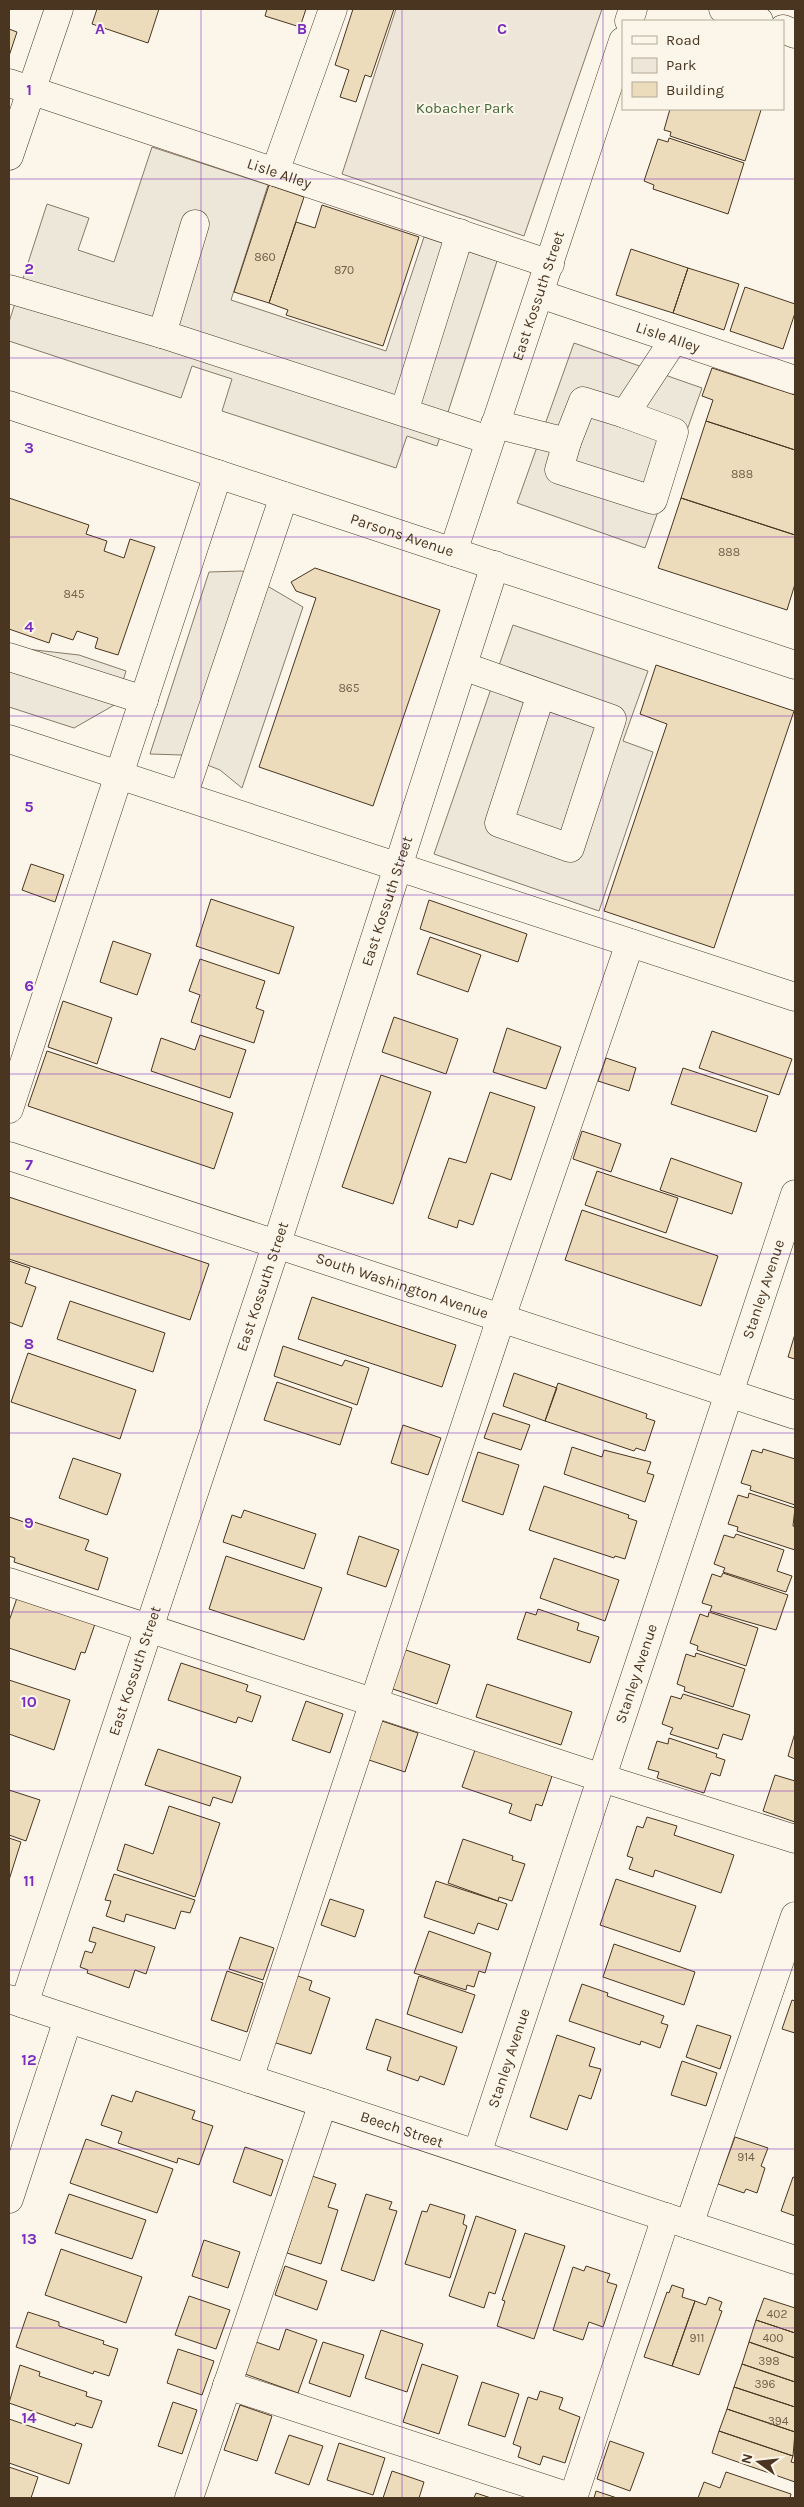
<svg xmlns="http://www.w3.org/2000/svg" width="804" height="2507" font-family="Karla,sans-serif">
  <rect width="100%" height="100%" fill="#fbf6e9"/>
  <path fill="#ede6d9" stroke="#887966" d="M 396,9 L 602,9 L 524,236 L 342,174 Z"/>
  <path fill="#ede7d9" stroke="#887966" d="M 152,147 L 268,185 L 231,300 L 386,351 L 424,237 L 497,261 L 437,446 L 407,436 L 396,468 L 222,411 L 232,379 L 192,366 L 181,398 L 9,341 L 9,322 L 47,204 L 89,218 L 78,250 L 114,262 Z
    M 574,343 L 702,388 L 645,548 L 517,503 Z
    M 242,571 L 303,607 L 242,788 L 220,770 L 182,755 L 150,754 L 209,572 Z
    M 513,625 L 648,671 L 623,741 L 653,752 L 599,911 L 434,854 Z
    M 9,647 L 79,655 L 126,671 L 116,704 L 74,728 L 9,707 Z"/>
  <path fill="#ecdcbc" stroke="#4a3520" d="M 97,9 L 159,9 L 148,43 L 92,24 Z
    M 267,9 L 306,9 L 300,27 L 265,16 Z
    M 353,9 L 394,9 L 371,77 L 365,75 L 356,102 L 340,97 L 349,70 L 335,65 Z
    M 9,29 L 17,32 L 9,56 Z
    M 670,109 L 757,109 L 761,110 L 745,161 L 670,136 L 671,132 L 664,130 Z
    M 669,138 L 744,163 L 728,214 L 653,189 L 654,185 L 644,181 L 658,139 L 668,142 Z
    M 269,185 L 304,197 L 269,303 L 234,292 Z
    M 322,205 L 419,237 L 383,346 L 286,315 L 288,310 L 269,303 L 296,222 L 315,228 Z
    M 631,249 L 688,268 L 673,313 L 616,295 Z
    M 688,268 L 739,284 L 724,330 L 673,313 Z
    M 745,287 L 795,304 L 795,313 L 783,349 L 730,331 Z
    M 712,368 L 795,395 L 795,450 L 706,421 L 713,400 L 702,396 Z
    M 706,421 L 795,450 L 795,535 L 681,498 Z
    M 9,498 L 89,525 L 86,534 L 107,541 L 104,551 L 124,558 L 130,539 L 155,547 L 118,655 L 95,648 L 98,638 L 77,631 L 73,640 L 52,633 L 49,643 L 9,629 Z
    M 681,498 L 795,535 L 795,584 L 787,610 L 658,568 Z
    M 315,568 L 440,610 L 373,806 L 259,767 L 316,598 L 296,591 L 291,582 Z
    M 656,665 L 794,711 L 714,948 L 604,911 L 667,724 L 640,714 Z
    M 31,864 L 64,875 L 55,902 L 22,890 Z
    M 211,899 L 294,927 L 279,974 L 196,946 Z
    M 429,900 L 527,934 L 518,962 L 420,929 Z
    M 430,937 L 481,955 L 468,992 L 417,974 Z
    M 113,941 L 151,954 L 137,995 L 100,982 Z
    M 200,959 L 265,981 L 256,1008 L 264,1011 L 254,1043 L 191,1022 L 200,995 L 189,991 Z
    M 63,1001 L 112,1018 L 97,1064 L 48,1047 Z
    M 394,1017 L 458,1039 L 446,1074 L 382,1052 Z
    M 507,1028 L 561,1047 L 546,1089 L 493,1072 Z
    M 712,1031 L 792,1059 L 779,1095 L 699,1068 Z
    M 200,1035 L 246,1050 L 230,1098 L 151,1071 L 161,1038 L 195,1050 Z
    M 47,1051 L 233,1113 L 214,1169 L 28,1106 Z
    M 606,1058 L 636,1068 L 629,1091 L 598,1081 Z
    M 683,1068 L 768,1096 L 756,1132 L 671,1104 Z
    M 381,1075 L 431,1092 L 393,1204 L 342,1187 Z
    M 490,1092 L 535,1107 L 511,1180 L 491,1173 L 473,1225 L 459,1220 L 457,1228 L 428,1218 L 449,1158 L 466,1163 Z
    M 582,1131 L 621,1144 L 611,1172 L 573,1159 Z
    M 671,1158 L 742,1183 L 732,1214 L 660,1190 Z
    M 597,1171 L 678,1198 L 666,1233 L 585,1205 Z
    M 9,1197 L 209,1264 L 190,1320 L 9,1259 Z
    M 582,1210 L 718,1256 L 701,1306 L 565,1260 Z
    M 9,1261 L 30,1268 L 25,1283 L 36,1287 L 22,1327 L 9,1322 Z
    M 312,1297 L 456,1345 L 442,1387 L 298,1339 Z
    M 70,1301 L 165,1333 L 153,1372 L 57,1339 Z
    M 795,1334 L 795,1359 L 788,1357 Z
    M 283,1346 L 342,1366 L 345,1360 L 369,1368 L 357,1405 L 274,1376 Z
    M 28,1353 L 136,1390 L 120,1439 L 11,1402 Z
    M 514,1373 L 557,1388 L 545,1421 L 503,1406 Z
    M 277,1382 L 352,1408 L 340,1445 L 264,1420 Z
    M 558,1383 L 647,1414 L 646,1418 L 655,1421 L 645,1451 L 636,1448 L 634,1451 L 545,1421 Z
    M 493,1413 L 530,1425 L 521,1450 L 484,1438 Z
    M 403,1425 L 441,1438 L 428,1475 L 391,1463 Z
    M 572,1447 L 602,1457 L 604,1450 L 651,1462 L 647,1473 L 654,1475 L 645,1502 L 564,1474 Z
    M 763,1449 L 795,1459 L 795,1505 L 750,1490 L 751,1486 L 741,1483 L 752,1450 L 762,1453 Z
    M 478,1452 L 519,1465 L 503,1515 L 462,1501 Z
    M 73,1458 L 121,1474 L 107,1515 L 59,1498 Z
    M 544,1486 L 629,1515 L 628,1518 L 637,1521 L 625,1559 L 615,1556 L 614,1558 L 529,1530 Z
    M 749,1493 L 795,1508 L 793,1526 L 795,1527 L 795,1550 L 737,1531 L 738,1527 L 728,1524 L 738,1495 L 748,1498 Z
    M 244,1510 L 316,1534 L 304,1569 L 223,1542 L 232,1515 L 241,1518 Z
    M 9,1517 L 27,1523 L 28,1520 L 89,1540 L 85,1550 L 108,1558 L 98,1590 L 14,1562 L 15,1558 L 9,1556 Z
    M 736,1534 L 784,1550 L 777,1571 L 792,1576 L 786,1592 L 723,1572 L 725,1568 L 714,1564 L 724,1535 L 734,1538 Z
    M 359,1536 L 399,1550 L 386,1587 L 347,1574 Z
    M 226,1556 L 322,1588 L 304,1640 L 209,1609 Z
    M 554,1558 L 619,1580 L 605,1621 L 540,1598 Z
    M 723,1573 L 788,1595 L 776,1630 L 710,1611 L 712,1606 L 702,1603 L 712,1574 L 721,1577 Z
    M 18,1595 L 96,1621 L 85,1653 L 81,1652 L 75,1670 L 9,1648 L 9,1621 Z
    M 538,1609 L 579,1623 L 577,1630 L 599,1637 L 590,1663 L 517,1639 L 526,1612 L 536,1615 Z
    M 709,1612 L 758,1628 L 746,1666 L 697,1650 L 698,1646 L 690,1643 L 700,1614 L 708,1617 Z
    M 403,1649 L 450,1665 L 437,1704 L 390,1688 Z
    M 696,1653 L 745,1669 L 733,1707 L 684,1691 L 685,1687 L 677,1684 L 686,1654 L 695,1657 Z
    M 181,1663 L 248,1685 L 246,1691 L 261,1696 L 252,1722 L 238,1717 L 236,1723 L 168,1700 Z
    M 9,1680 L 70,1700 L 54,1750 L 9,1734 Z
    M 487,1684 L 572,1712 L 561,1745 L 476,1717 Z
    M 683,1694 L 750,1715 L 742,1740 L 723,1734 L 718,1749 L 670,1734 L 673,1728 L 662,1724 L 671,1696 L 681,1699 Z
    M 306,1701 L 343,1714 L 330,1753 L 292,1740 Z
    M 379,1720 L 418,1733 L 405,1772 L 366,1759 Z
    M 795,1733 L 795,1759 L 788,1756 Z
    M 669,1738 L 717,1754 L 716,1757 L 725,1760 L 720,1776 L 711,1773 L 704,1793 L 657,1778 L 659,1772 L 648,1769 L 657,1741 L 668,1744 Z
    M 158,1749 L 241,1777 L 232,1803 L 213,1797 L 210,1806 L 145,1785 Z
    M 475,1750 L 552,1776 L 542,1806 L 536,1804 L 531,1821 L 509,1813 L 512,1804 L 462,1787 Z
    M 775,1775 L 795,1781 L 795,1822 L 763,1811 Z
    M 9,1790 L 40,1800 L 26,1841 L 9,1835 Z
    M 169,1806 L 220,1823 L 195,1897 L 117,1870 L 125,1844 L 153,1854 Z
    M 647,1817 L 677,1826 L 674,1835 L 734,1855 L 721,1893 L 655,1870 L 653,1877 L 629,1869 L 633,1858 L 627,1856 L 637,1826 L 643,1828 Z
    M 9,1838 L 21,1842 L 9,1880 Z
    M 463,1839 L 513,1856 L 512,1860 L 525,1864 L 512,1901 L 499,1897 L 498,1901 L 448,1883 Z
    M 114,1874 L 195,1900 L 190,1913 L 181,1911 L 175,1929 L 126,1914 L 124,1922 L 106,1916 L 111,1901 L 105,1900 Z
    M 616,1879 L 696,1906 L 680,1952 L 600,1925 Z
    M 436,1881 L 507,1904 L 498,1930 L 478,1923 L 474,1934 L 424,1917 Z
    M 330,1899 L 364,1910 L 355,1937 L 321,1925 Z
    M 93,1927 L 155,1947 L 146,1974 L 135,1970 L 129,1988 L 87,1973 L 88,1970 L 80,1967 L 85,1951 L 92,1953 L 96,1943 L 89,1941 Z
    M 429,1931 L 491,1953 L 485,1973 L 479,1971 L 474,1987 L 467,1985 L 466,1990 L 414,1973 Z
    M 240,1937 L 274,1948 L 263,1980 L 229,1969 Z
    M 614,1944 L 695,1972 L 684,2005 L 603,1977 Z
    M 227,1971 L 263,1983 L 247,2032 L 211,2020 Z
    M 295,1975 L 312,1981 L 309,1990 L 330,1998 L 311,2054 L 273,2042 Z
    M 419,1976 L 475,1995 L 462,2033 L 407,2014 Z
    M 582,1984 L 608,1993 L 607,1996 L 664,2016 L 661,2023 L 668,2025 L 660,2048 L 641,2041 L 640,2045 L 569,2021 Z
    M 792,2000 L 795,2001 L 795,2033 L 782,2029 Z
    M 376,2019 L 457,2047 L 444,2085 L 420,2076 L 418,2081 L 387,2070 L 391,2057 L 366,2049 Z
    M 697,2025 L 731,2036 L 720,2069 L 686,2057 Z
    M 557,2035 L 595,2048 L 589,2066 L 601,2069 L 591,2099 L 579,2095 L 567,2130 L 530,2117 Z
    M 682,2061 L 717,2073 L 706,2106 L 671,2095 Z
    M 136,2091 L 195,2111 L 192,2119 L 213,2126 L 199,2165 L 178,2158 L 177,2163 L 118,2143 L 122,2132 L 101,2125 L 112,2095 L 132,2102 Z
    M 735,2137 L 768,2148 L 761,2166 L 765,2168 L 757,2193 L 746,2189 L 744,2193 L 718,2184 Z
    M 86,2139 L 173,2169 L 157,2213 L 70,2183 Z
    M 245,2147 L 283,2160 L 271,2196 L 233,2182 Z
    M 312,2176 L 336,2184 L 328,2207 L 338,2210 L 321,2264 L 287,2253 Z
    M 793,2177 L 795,2178 L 795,2216 L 781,2211 Z
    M 69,2194 L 146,2220 L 132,2259 L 55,2233 Z
    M 366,2194 L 392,2202 L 389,2209 L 397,2211 L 374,2281 L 341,2270 Z
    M 430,2204 L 465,2215 L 463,2224 L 467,2226 L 450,2278 L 405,2264 L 422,2211 L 427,2212 Z
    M 476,2216 L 516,2230 L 495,2294 L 489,2292 L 484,2308 L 449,2296 Z
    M 525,2233 L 565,2246 L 534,2339 L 497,2326 L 505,2301 L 502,2300 Z
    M 204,2240 L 240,2252 L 228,2288 L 192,2276 Z
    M 61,2249 L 142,2277 L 126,2323 L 45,2295 Z
    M 285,2266 L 327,2281 L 317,2310 L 275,2295 Z
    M 586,2266 L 610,2274 L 607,2282 L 617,2285 L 603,2327 L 589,2322 L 583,2340 L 553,2330 L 573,2267 L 584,2271 Z
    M 672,2285 L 684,2289 L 682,2297 L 695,2301 L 672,2366 L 644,2357 L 667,2292 L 669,2293 Z
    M 189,2296 L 230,2310 L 216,2349 L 175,2335 Z
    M 709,2297 L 722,2302 L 719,2310 L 722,2311 L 699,2375 L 672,2366 L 695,2301 L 706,2305 Z
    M 764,2298 L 795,2308 L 795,2333 L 756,2320 Z
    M 28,2312 L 59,2322 L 59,2326 L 104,2341 L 103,2344 L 118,2349 L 109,2376 L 94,2371 L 93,2374 L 16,2347 Z
    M 756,2320 L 795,2333 L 795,2358 L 749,2342 Z
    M 286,2329 L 317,2340 L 298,2393 L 245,2374 L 256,2342 L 279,2350 Z
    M 381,2330 L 423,2344 L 407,2392 L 365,2378 Z
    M 323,2342 L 364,2355 L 350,2397 L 309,2383 Z
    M 749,2342 L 795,2358 L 795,2382 L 742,2364 Z
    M 178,2349 L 214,2361 L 202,2395 L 167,2383 Z
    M 422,2364 L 458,2376 L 439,2434 L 403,2422 Z
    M 742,2364 L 795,2382 L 795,2407 L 734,2387 Z
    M 20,2365 L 40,2372 L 39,2376 L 87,2392 L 86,2396 L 102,2401 L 92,2428 L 76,2423 L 75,2426 L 9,2403 Z
    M 482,2382 L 519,2394 L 505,2437 L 468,2425 Z
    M 734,2387 L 795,2407 L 795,2432 L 727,2409 Z
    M 540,2391 L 563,2398 L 559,2409 L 580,2417 L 565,2463 L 543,2456 L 540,2465 L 518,2457 L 521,2447 L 513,2444 L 528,2397 L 537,2400 Z
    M 173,2402 L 197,2410 L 182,2454 L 158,2446 Z
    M 240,2405 L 272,2416 L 257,2461 L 224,2450 Z
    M 727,2409 L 795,2432 L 793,2456 L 719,2431 Z
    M 9,2419 L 82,2444 L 69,2484 L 9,2463 Z
    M 719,2431 L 793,2456 L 791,2462 L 795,2463 L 795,2482 L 712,2453 Z
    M 289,2435 L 323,2446 L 309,2485 L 275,2473 Z
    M 610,2441 L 644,2453 L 630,2491 L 597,2479 Z
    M 339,2443 L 385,2458 L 373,2495 L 327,2480 Z
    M 9,2467 L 38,2477 L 31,2498 L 9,2498 Z
    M 392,2471 L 424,2482 L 419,2498 L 383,2498 Z
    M 726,2472 L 791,2494 L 790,2498 L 698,2498 L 704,2482 L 720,2488 Z
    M 596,2491 L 617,2498 L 594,2498 Z
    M 476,2493 L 491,2498 L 474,2498 Z"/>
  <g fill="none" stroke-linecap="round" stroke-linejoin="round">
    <defs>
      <g id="minor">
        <path d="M 723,9 L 759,21"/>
        <path d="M 629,21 L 633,9"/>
        <path d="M 783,29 L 795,34"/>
        <path id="s1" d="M 9,83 L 550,264"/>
        <path d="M 9,156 L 59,9"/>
        <path d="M 275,172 L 333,9"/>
        <path d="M 9,289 L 162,334 L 489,440"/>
        <path id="s2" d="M 540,294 L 795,380"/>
        <path d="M 162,334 L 195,224"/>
        <path d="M 404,412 L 460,233"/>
        <path d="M 495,424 L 567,442 L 583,401 L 625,414 L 673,341"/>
        <path d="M 567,442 L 559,470 L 653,500 L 674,432 L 625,414"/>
        <path id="s3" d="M 453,552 L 623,41"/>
        <path d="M 9,657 L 144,700"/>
        <path d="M 463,666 L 612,719 L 570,848 L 499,823 L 541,694"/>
        <path d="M 9,739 L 795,997"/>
        <path d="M 183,796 L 284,496"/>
        <path d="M 9,1109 L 218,474"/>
        <path id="s4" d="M 9,1156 L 795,1415"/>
        <path d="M 9,1582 L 602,1778 L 795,1839"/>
        <path id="s5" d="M 9,1999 L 795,2260"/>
        <path id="s6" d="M 24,2004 L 277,1243 L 495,565"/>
        <path d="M 249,2079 L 501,1318 L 630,943"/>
        <path id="s7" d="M 477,2154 L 795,1194"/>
        <path d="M 9,2199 L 68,2019"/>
        <path d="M 689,2225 L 795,1916"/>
        <path d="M 227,2385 L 573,2498"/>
        <path d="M 189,2498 L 323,2103"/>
        <path d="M 573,2498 L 666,2217"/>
      </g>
      <g id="major">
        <path id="s8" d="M 9,405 L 795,665"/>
      </g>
    </defs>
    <use href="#minor" stroke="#4a3520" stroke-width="29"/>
    <use href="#major" stroke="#4a3520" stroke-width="29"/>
    <use href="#minor" stroke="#fbf6e9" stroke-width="28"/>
    <use href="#major" stroke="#fbf6e9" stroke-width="28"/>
  </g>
  <path fill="none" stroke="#7b2cbf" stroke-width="1" stroke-opacity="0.55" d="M 201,9 L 201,2498M 402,9 L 402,2498M 603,9 L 603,2498M 9,179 L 795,179M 9,358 L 795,358M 9,537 L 795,537M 9,716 L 795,716M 9,895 L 795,895M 9,1074 L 795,1074M 9,1254 L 795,1254M 9,1433 L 795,1433M 9,1612 L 795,1612M 9,1791 L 795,1791M 9,1970 L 795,1970M 9,2149 L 795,2149M 9,2328 L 795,2328"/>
  <g text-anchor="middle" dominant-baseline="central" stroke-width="4" stroke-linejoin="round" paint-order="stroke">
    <g font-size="12" fill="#725f47">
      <text x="265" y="257">860</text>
      <text x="344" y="270">870</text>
      <text x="742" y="474">888</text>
      <text x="729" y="552">888</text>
      <text x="74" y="594">845</text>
      <text x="349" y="688">865</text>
      <text x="746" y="2157">914</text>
      <text x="777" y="2314">402</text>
      <text x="697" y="2338">911</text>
      <text x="773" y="2338">400</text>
      <text x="769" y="2361">398</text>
      <text x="765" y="2384">396</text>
      <text x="778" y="2421">394</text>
    </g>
    <g font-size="15" fill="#436837" stroke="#fbf6e9">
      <text x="465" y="108">Kobacher Park</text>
    </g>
    <g font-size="15" fill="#4a3520" stroke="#fbf6e9">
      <text stroke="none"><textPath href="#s1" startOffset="285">Lisle Alley</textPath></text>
      <text stroke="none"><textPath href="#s3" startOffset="270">East Kossuth Street</textPath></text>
      <text stroke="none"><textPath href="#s2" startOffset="135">Lisle Alley</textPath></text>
      <text stroke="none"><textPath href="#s8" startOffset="414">Parsons Avenue</textPath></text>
      <text stroke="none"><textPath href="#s6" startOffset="1161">East Kossuth Street</textPath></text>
      <text stroke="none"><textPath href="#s4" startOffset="414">South Washington Avenue</textPath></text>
      <text stroke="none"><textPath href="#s6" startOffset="756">East Kossuth Street</textPath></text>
      <text stroke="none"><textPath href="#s7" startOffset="911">Stanley Avenue</textPath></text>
      <text stroke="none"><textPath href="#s6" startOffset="351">East Kossuth Street</textPath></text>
      <text stroke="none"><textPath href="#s7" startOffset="506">Stanley Avenue</textPath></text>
      <text stroke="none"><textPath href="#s7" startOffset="101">Stanley Avenue</textPath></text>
      <text stroke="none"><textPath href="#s5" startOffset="414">Beech Street</textPath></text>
    </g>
  </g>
  <g font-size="16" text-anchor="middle" font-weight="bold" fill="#7b2cbf" stroke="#fbf6e9" stroke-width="4" stroke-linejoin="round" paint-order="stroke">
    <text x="100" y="34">A</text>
    <text x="302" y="34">B</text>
    <text x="502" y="34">C</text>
    <text x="29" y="95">1</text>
    <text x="29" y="274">2</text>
    <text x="29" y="453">3</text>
    <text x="29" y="632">4</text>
    <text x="29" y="812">5</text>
    <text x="29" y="991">6</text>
    <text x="29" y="1170">7</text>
    <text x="29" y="1349">8</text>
    <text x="29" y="1528">9</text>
    <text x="29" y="1707">10</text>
    <text x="29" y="1886">11</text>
    <text x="29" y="2065">12</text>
    <text x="29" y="2244">13</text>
    <text x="29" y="2423">14</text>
  </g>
  <rect width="804" height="2507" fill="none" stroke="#4a3520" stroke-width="20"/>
  <rect x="622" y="20" width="162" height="90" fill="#fbf6e9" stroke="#b4a999"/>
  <rect x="632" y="36" width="25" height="8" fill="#fbf6e9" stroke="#b4a999"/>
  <text x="666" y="45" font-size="15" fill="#4a3520">Road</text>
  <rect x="632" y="58" width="25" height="15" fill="#ede6d9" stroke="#b4a999"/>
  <text x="666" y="70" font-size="15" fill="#4a3520">Park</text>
  <rect x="632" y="82" width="25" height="15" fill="#ecdcbc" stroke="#b4a999"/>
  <text x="666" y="95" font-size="15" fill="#4a3520">Building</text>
  <g transform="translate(759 2462) rotate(285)" stroke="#fbf6e9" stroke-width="4" paint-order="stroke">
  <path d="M0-4L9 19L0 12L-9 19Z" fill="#4a3520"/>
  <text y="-8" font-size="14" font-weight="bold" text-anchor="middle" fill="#4a3520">N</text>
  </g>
</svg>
